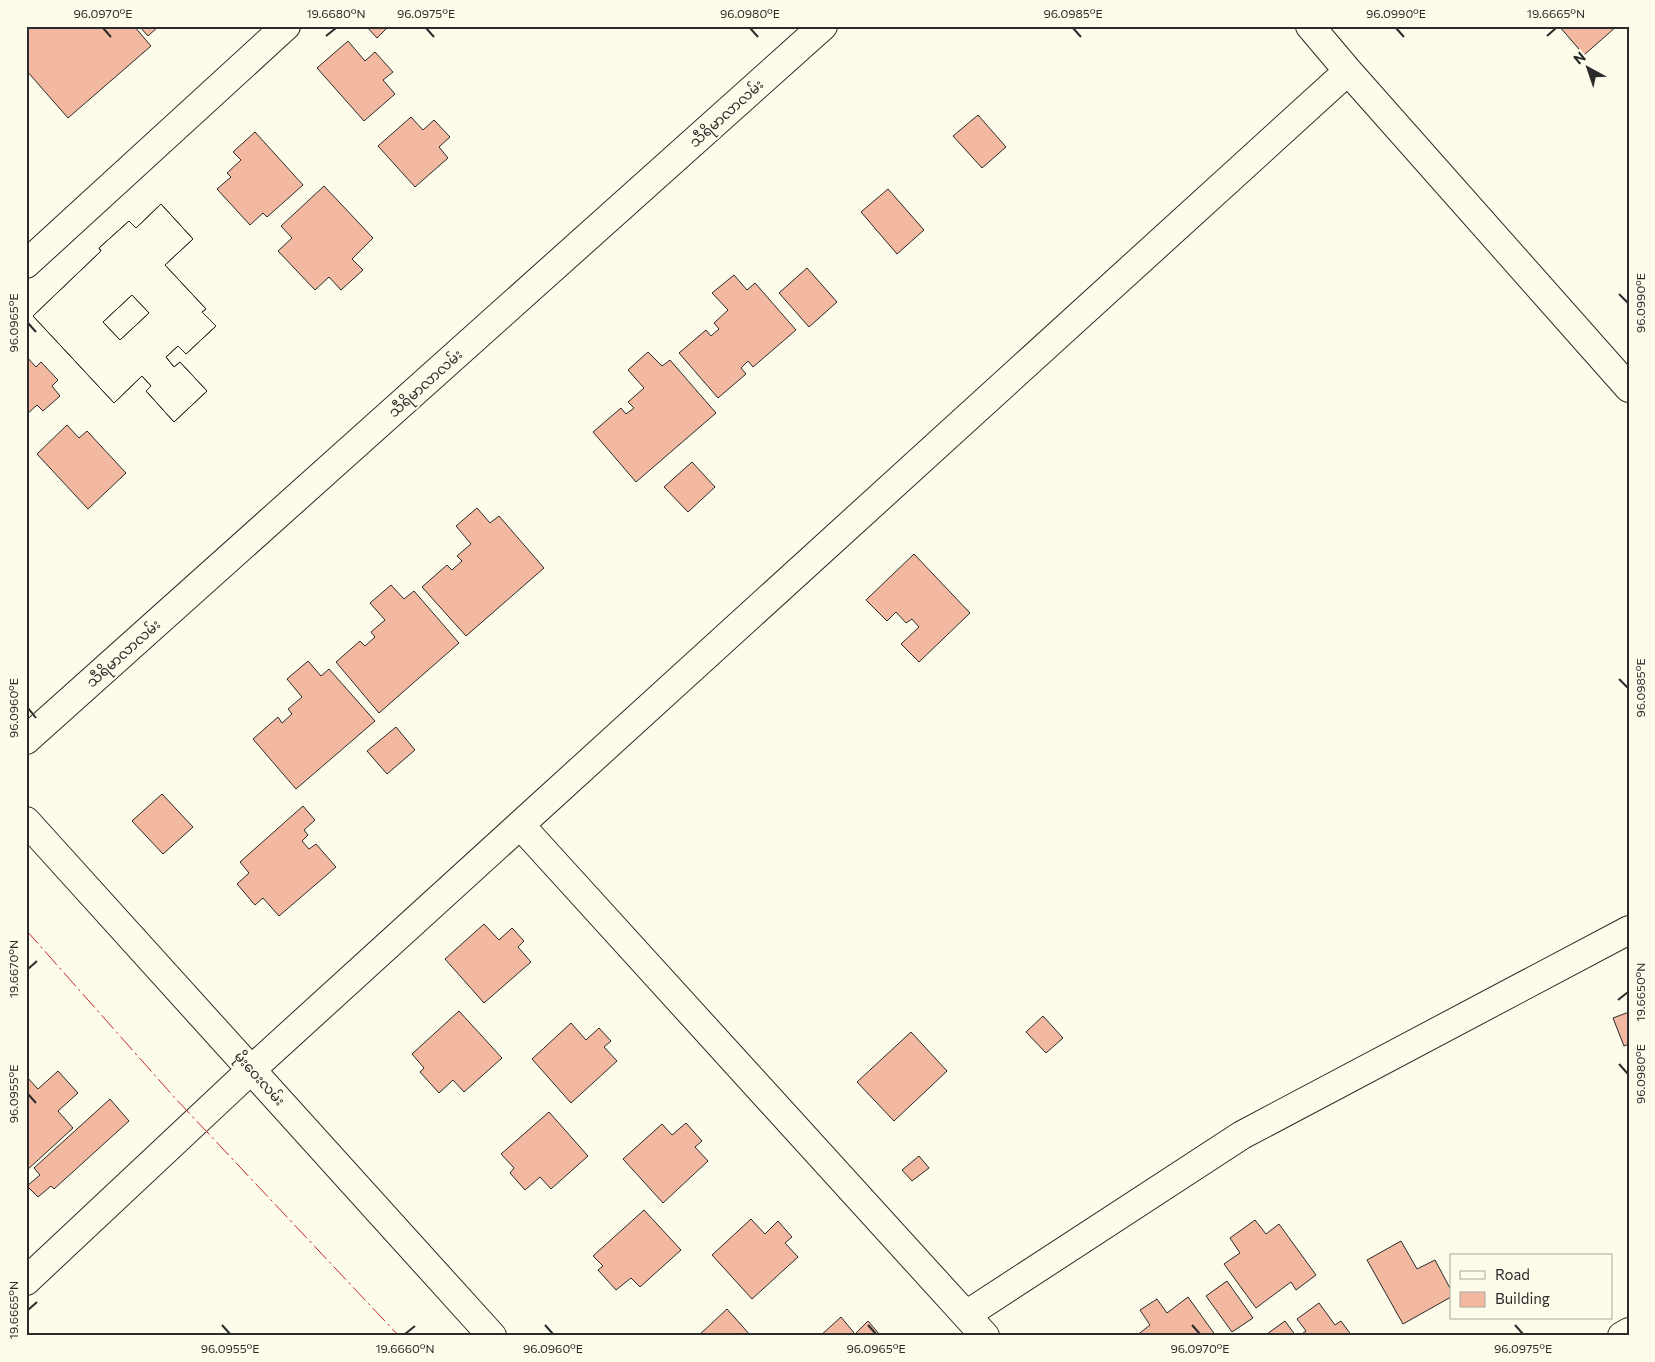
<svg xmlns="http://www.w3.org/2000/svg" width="1655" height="1362" font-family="Commissioner,'Noto Sans Myanmar',sans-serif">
  <rect width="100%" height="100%" fill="#fdfbea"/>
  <path fill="#f2b8a0" stroke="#2b2b2b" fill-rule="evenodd" d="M 26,26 L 134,26 L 151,46 L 68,118 L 26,70 Z
    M 139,26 L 159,26 L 148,36 Z
    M 366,26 L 389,26 L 377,38 Z
    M 1559,26 L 1617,26 L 1584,55 Z
    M 348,41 L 365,61 L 375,52 L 393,72 L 383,80 L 395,94 L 364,121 L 317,68 Z
    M 978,115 L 1006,147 L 982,168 L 953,136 Z
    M 411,117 L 423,130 L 434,120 L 450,137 L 439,147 L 448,158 L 415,187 L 378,146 Z
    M 255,132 L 303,185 L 267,217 L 263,213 L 250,225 L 217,189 L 231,177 L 227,173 L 241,160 L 233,152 Z
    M 324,186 L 373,238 L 352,259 L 363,270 L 341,290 L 329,277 L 315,290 L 278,251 L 292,238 L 281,226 Z
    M 888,189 L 924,230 L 897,254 L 861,212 Z
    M 161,204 L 193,239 L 165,265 L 206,309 L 202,312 L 216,326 L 186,354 L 178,346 L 166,357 L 174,367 L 180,362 L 207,391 L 174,422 L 146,391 L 151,386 L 142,376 L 114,403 L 33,316 L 101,251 L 99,248 L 129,221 L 136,228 ZM 132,295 L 149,313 L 120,340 L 103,322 Z
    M 161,204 L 193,239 L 165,265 L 206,309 L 202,312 L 216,326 L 186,354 L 178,346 L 166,357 L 174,367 L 180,362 L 207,391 L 174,422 L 146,391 L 151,386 L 142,376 L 114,403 L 33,316 L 101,251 L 99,248 L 129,221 L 136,228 Z
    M 807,268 L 837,302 L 809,327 L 779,293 Z
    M 734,275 L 747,290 L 755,283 L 796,330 L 753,367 L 748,361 L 741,368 L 746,374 L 718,398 L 679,353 L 706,330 L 711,336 L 719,329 L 714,323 L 728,310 L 712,293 Z
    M 132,295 L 149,313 L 120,340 L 103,322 Z
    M 648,352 L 662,366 L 670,360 L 716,413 L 636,482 L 593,432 L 621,408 L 626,414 L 634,408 L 628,402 L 644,388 L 628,370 Z
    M 26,356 L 36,367 L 41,362 L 58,380 L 52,386 L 60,396 L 43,411 L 37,405 L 26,415 Z
    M 67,425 L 79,438 L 87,431 L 126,473 L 88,509 L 37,454 Z
    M 692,462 L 715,487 L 688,512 L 664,487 Z
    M 477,508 L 490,523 L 499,516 L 544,568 L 466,636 L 422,587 L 447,565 L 452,570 L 462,561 L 457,556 L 471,544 L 456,526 Z
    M 914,554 L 970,613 L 919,662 L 901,644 L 919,627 L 912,619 L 906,623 L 896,612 L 887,621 L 866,600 Z
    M 391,585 L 404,599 L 414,591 L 459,643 L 379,713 L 336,662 L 360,641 L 365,646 L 375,637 L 371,632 L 385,620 L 370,603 Z
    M 308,661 L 321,676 L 329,669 L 375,721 L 296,789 L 253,739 L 278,717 L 282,723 L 292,714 L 288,709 L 302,697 L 287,679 Z
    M 396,727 L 415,750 L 387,774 L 367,751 Z
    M 162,794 L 193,827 L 163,854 L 132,821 Z
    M 303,806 L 315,820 L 304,830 L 308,835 L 302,841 L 309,849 L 316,844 L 336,867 L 279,916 L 263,898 L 255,905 L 237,884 L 249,873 L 240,862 Z
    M 484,924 L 499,940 L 512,928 L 524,941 L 518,947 L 531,962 L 484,1003 L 445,959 Z
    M 459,1011 L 502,1058 L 464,1092 L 453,1080 L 439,1093 L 420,1072 L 424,1068 L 412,1054 Z
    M 1629,1012 L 1629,1044 L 1624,1046 L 1613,1018 Z
    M 1043,1016 L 1063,1038 L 1046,1053 L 1026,1032 Z
    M 571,1023 L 586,1040 L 599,1028 L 611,1041 L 604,1047 L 617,1061 L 571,1103 L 532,1059 Z
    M 911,1032 L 947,1071 L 894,1121 L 857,1082 Z
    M 58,1071 L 78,1093 L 58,1111 L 73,1128 L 26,1171 L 26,1076 L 38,1089 Z
    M 110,1099 L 129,1121 L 54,1189 L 51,1186 L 38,1197 L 27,1186 L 40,1175 L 34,1168 Z
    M 549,1112 L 588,1156 L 551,1189 L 540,1177 L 525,1190 L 510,1173 L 514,1168 L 501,1154 Z
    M 686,1123 L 702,1141 L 695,1147 L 708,1161 L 663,1203 L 623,1159 L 662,1124 L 672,1135 Z
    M 919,1156 L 929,1168 L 912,1181 L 902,1170 Z
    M 644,1210 L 681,1250 L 640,1287 L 631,1278 L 616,1290 L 598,1270 L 603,1266 L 593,1256 Z
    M 751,1219 L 765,1234 L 778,1221 L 792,1237 L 785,1243 L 798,1257 L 752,1299 L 712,1255 Z
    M 1255,1220 L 1266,1234 L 1279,1224 L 1316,1275 L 1296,1290 L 1291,1282 L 1256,1308 L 1224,1264 L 1240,1253 L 1230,1238 Z
    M 1401,1241 L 1417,1269 L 1435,1260 L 1451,1290 L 1451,1297 L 1403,1324 L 1367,1260 Z
    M 1227,1281 L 1253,1318 L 1232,1332 L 1206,1296 Z
    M 1188,1297 L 1216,1336 L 1136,1336 L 1150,1325 L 1140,1310 L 1157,1299 L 1167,1313 Z
    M 1319,1303 L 1335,1325 L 1341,1321 L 1352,1336 L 1299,1336 L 1306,1331 L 1297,1319 Z
    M 727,1309 L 751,1336 L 698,1336 Z
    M 841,1317 L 855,1334 L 868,1321 L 880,1335 L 820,1336 Z
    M 1285,1321 L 1296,1336 L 1268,1336 L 1267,1334 Z"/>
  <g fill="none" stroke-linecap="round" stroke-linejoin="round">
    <defs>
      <path id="minor" d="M 1310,26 L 1348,71 L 1629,388
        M 26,264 L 286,26
        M 26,740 L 823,26
        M 26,821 L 492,1336
        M 521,826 L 985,1336
        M 26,1281 L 252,1069 L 1348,71
        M 966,1315 L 1242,1135 L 1629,930
        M 1622,1336 L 1629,1332"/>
    </defs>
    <use href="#minor" stroke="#2b2b2b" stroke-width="30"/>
    <use href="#minor" stroke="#fdfbea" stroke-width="28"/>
    <path stroke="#c62828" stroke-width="1" stroke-dasharray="18 4 2.5 4" stroke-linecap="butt" d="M 26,930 L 175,1098 L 399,1336"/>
  </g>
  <path fill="none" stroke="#2b2b2b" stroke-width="2" d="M 103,28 L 111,37M 426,28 L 434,37M 750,28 L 758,37M 1073,28 L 1081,37M 1396,28 L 1404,37M 326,36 L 336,28M 1547,36 L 1556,28M 1619,294 L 1628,303M 28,323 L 36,332M 1619,679 L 1628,688M 28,708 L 36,718M 28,969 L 37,961M 1618,1000 L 1628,992M 1619,1064 L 1628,1074M 28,1094 L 36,1103M 28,1310 L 37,1302M 222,1325 L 230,1334M 545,1325 L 553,1334M 868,1325 L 876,1334M 1192,1325 L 1200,1334M 1515,1325 L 1523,1334M 405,1334 L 415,1326"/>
  <g text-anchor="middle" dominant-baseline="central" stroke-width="4" stroke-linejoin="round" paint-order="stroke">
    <g font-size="14" fill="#2b2b2b" stroke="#fdfbea">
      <text transform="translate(726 113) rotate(-42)">သီရိမာလာလမ်း</text>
      <text transform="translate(425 383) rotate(-42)">သီရိမာလာလမ်း</text>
      <text transform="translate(123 653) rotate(-42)">သီရိမာလာလမ်း</text>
      <text transform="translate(260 1078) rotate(48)">မိုးဝေးလမ်း</text>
    </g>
  </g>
  <rect width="1655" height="1362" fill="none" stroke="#fdfbea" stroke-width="55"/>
  <rect x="1450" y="1254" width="162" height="65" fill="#fdfbea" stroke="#a9a89e"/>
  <rect x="1460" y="1271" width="25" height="8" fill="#fdfbea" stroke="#a9a89e"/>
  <text x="1495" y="1280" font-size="15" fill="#2b2b2b">Road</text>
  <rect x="1460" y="1292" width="25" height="15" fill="#f2b8a0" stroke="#a9a89e"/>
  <text x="1495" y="1304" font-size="15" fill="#2b2b2b">Building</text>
  <g transform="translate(1588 68) rotate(320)" stroke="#fdfbea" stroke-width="4" paint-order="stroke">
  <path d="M0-4L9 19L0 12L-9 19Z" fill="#2b2b2b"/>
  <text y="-8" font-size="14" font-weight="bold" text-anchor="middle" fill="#2b2b2b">N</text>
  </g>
  <rect x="28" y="28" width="1600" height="1306" fill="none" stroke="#2b2b2b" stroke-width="2"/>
  <g font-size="12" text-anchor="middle" fill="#2b2b2b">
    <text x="103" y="18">96.0970°E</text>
    <text x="336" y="18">19.6680°N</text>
    <text x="426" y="18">96.0975°E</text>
    <text x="750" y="18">96.0980°E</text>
    <text x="1073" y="18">96.0985°E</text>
    <text x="1396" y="18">96.0990°E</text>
    <text x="1556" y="18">19.6665°N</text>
    <text transform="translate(1641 303) rotate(-90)" y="4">96.0990°E</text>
    <text transform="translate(14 323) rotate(-90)" y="4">96.0965°E</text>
    <text transform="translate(1641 688) rotate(-90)" y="4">96.0985°E</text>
    <text transform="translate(14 708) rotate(-90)" y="4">96.0960°E</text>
    <text transform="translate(14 969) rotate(-90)" y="4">19.6670°N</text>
    <text transform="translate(1641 992) rotate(-90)" y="4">19.6650°N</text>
    <text transform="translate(1641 1074) rotate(-90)" y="4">96.0980°E</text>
    <text transform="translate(14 1094) rotate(-90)" y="4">96.0955°E</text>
    <text transform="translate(14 1310) rotate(-90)" y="4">19.6665°N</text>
    <text x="230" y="1353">96.0955°E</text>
    <text x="405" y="1353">19.6660°N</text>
    <text x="553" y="1353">96.0960°E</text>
    <text x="876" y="1353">96.0965°E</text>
    <text x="1200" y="1353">96.0970°E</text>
    <text x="1523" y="1353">96.0975°E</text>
  </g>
</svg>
